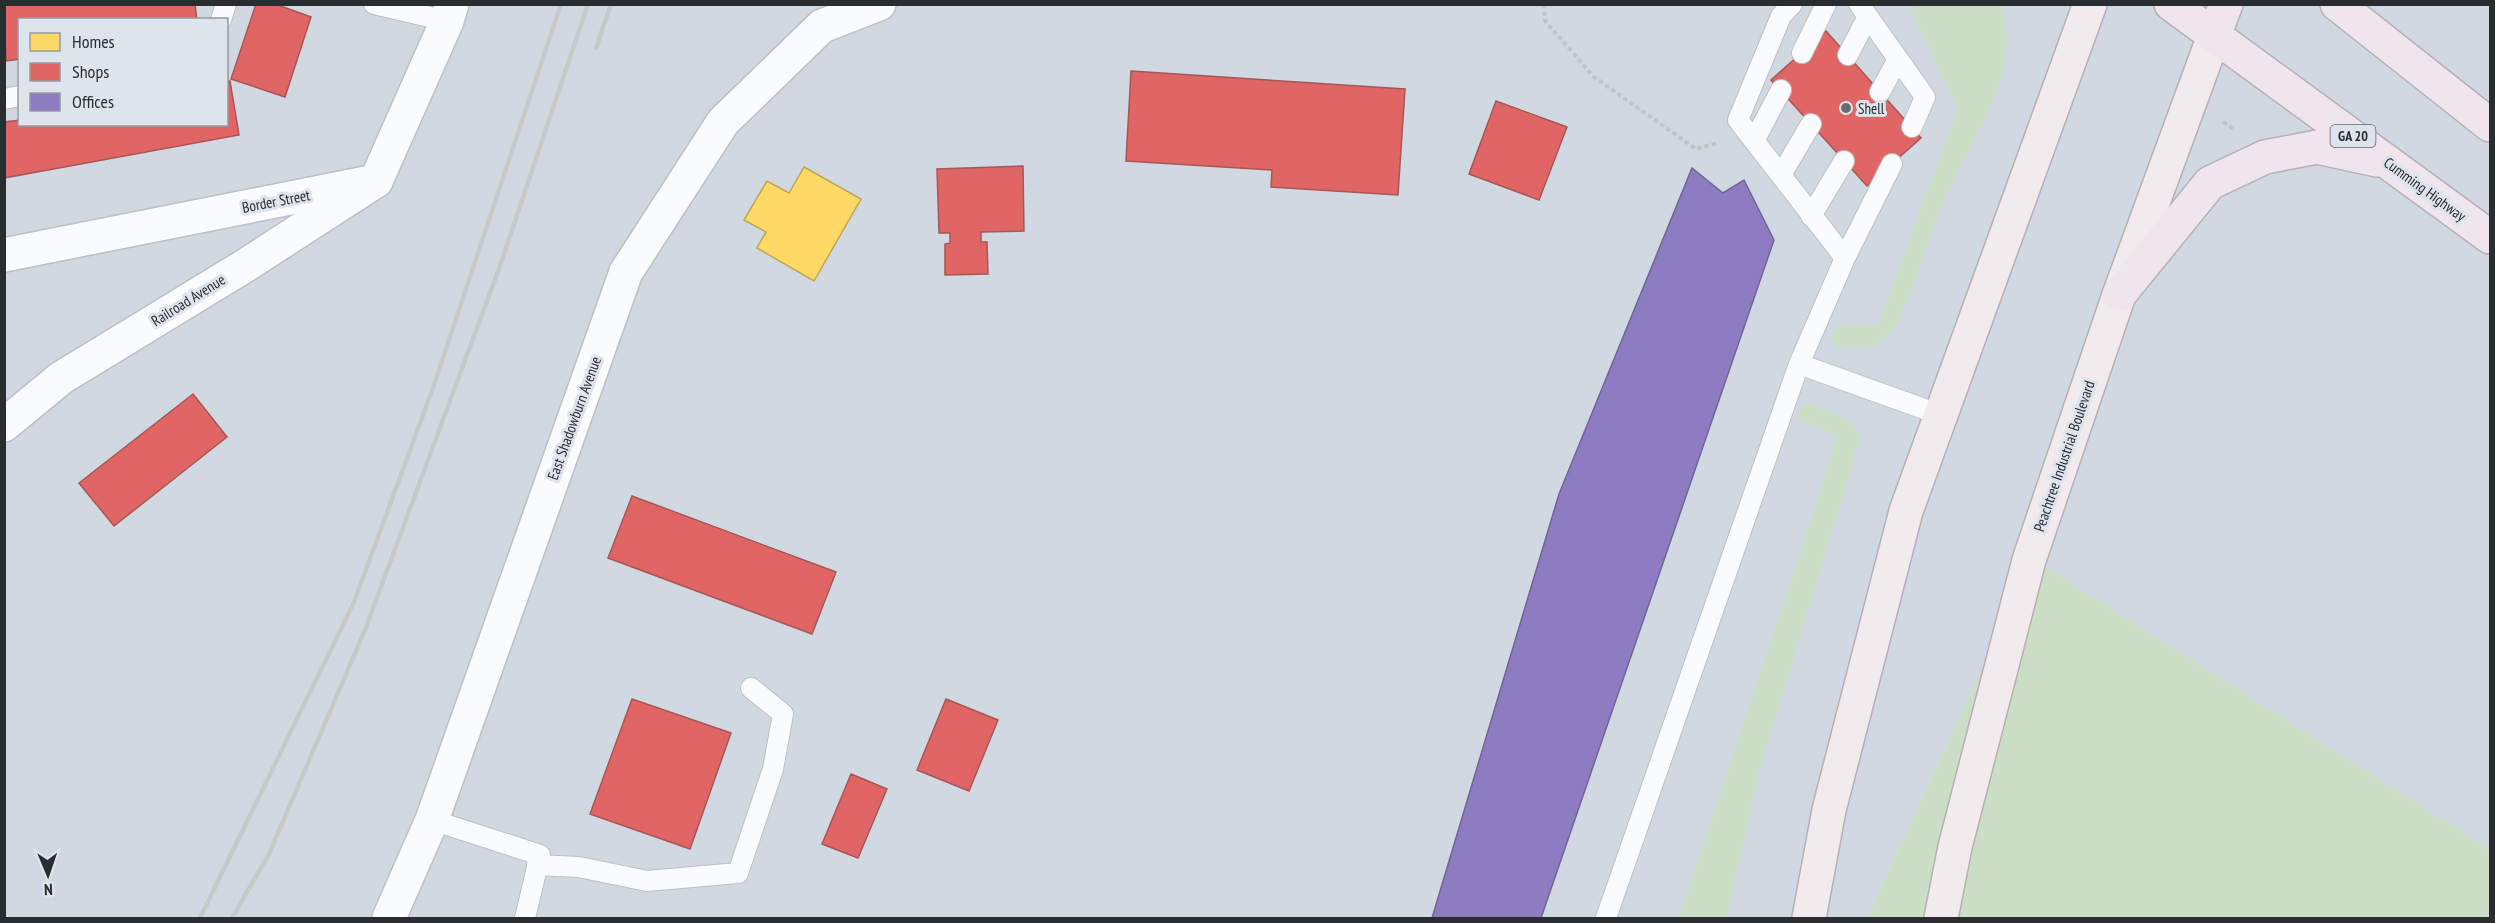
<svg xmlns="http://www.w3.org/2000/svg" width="2495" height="923" font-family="'PT Sans Narrow',sans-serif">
  <rect width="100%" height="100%" fill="#e0e4e8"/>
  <path fill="#d0d9e2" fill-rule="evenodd" d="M 5,5 L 2490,5 L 2490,850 L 2033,559 L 1867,918 L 5,918 ZM 20,20 L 226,20 L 226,124 L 20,124 Z"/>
  <path fill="#cbdec6" d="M 1908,5 L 2002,5 C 2006,23 2009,45 2005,64 C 1993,116 1960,160 1940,210 C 1927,241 1908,314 1887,336 C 1873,351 1855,348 1836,347 L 1832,340 L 1833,331 L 1841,326 L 1879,324 L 1958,108 Z
    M 1811,404 C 1828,412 1860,419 1859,441 L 1758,777 L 1727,918 L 1679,918 L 1802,549 L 1837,436 L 1799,419 L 1798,411 L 1804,405 Z
    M 2033,559 L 2490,850 L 2490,918 L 1867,918 Z"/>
  <path fill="#ffd966" stroke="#bfa556" stroke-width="1.5" d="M 804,167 L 861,199 L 814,281 L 757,248 L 766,232 L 744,220 L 767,181 L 789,193 Z"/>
  <path fill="#e06666" stroke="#a95556" stroke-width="1.5" d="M 11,4 L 195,4 L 197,20 L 20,20 L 20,59 L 6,61 L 4,6 Z
    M 256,4 L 275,4 L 311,17 L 285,97 L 231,79 Z
    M 1826,31 L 1921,138 L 1867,186 L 1771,80 Z
    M 1131,71 L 1405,89 L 1398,195 L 1271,187 L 1272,170 L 1126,161 Z
    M 230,81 L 239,135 L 4,178 L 4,122 L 20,120 L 20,124 L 226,124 L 226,82 Z
    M 1496,101 L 1567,127 L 1539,200 L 1469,174 Z
    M 1023,166 L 1024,231 L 981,232 L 981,242 L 987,242 L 988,274 L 945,275 L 945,244 L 950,243 L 950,233 L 939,233 L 937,169 Z
    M 193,394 L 227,437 L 114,526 L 79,483 Z
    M 632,496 L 836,572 L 812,634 L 608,558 Z
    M 632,699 L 731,733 L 690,849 L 590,814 Z
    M 946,699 L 998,720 L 969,791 L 917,770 Z
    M 851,774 L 887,789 L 858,858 L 822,844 Z"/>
  <path fill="#8e7cc3" stroke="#706497" stroke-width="1.5" d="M 1692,168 L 1723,193 L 1744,180 L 1774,240 L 1541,918 L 1432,918 L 1559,494 Z"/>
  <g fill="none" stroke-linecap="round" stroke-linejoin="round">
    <defs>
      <path id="service" d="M 374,4 L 447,21
        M 1859,4 L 1925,97 L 1912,127
        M 221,20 L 226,4
        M 1802,53 L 1826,4
        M 1848,55 L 1867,18
        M 1880,92 L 1898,59
        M 4,99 L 20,96
        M 1754,141 L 1781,90
        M 1781,175 L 1811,124
        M 1811,216 L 1844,161
        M 1845,258 L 1892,164
        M 1799,364 L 1941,415
        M 432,820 L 540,855 L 525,918
        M 537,865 L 579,867 L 647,881 L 738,873 L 773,769 L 783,714 L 751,688
        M 1606,918 L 1799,364 L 1845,258 L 1738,120 L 1781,16 L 1792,4"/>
      <path id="minor" d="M 4,255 L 376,181
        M 389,918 L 432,820 L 626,272 L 723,122 L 822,26 L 879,4"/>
      <path id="tertiary" d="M 4,425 L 61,378 L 243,267 L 376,181 L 447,21 L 452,4"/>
      <path id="primary" d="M 1809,918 L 1829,810 L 1906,511 L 2090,4
        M 1941,918 L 1955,847 L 2029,560 L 2119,295 L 2214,36"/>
      <path id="trunk" d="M 2171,4 L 2490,237
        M 2337,4 L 2490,125
        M 2214,36 L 2226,4
        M 2119,295 L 2210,183 L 2265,157 L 2317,147 L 2377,160"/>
    </defs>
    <use href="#service" stroke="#bdc0c3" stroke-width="22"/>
    <use href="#minor" stroke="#bdc0c3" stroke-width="36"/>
    <use href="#tertiary" stroke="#bdc0c3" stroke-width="36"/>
    <use href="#primary" stroke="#b7afb4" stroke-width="36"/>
    <use href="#trunk" stroke="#b7afb4" stroke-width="36"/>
    <path stroke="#c3c4c6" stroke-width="4" stroke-dasharray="4.5 3" stroke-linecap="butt" d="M 1544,4 L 1545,21 L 1594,77 L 1696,149 L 1717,143
      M 2223,122 L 2235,130"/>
    <use href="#service" stroke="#fafbfc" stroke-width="20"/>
    <use href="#minor" stroke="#fafbfc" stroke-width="33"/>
    <use href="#tertiary" stroke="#fafbfc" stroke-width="33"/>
    <use href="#primary" stroke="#f1ebee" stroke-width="33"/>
    <use href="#trunk" stroke="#eee6ea" stroke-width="33"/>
    <path stroke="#c6c8c9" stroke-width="4.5" d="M 596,48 L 611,4
      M 200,918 L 354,602 L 433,388 L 561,4
      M 232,918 L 269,854 L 365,630 L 500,266 L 588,4"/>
  </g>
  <circle fill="#6a6d70" stroke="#dde4ec" stroke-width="2" cx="1846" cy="108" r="6"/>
  <g text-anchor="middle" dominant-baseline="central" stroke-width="6" stroke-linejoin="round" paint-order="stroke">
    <rect fill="#dde4ec" stroke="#606468" stroke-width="1.5" x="2330.5" y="125" width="45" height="22" rx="4.5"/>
    <g font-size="14" font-weight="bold" fill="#2a2d30">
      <text x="2353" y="136">GA 20</text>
    </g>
    <g font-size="15" fill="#2a2d30" stroke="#dde4ec" text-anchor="start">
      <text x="1858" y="108">Shell</text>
    </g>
    <g font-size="15" fill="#2a2d30" stroke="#dde4ec">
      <text transform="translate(2425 189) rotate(36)">Cumming Highway</text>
      <text transform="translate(276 201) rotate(-11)">Border Street</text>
      <text transform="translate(188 300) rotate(-32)">Railroad Avenue</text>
      <text transform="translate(574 418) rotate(-70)">East Shadowburn Avenue</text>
      <text transform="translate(2064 456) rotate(-71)">Peachtree Industrial Boulevard</text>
    </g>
  </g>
  <rect width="2495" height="923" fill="none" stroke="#2a2d30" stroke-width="12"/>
  <rect x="18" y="18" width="210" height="108" fill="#dde4ec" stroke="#959ba1" stroke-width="1.5"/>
  <rect x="30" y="33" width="30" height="18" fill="#ffd966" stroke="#959ba1" stroke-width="1.5"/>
  <text x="72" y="48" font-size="18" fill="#2a2d30">Homes</text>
  <rect x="30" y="63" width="30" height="18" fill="#e06666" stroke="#959ba1" stroke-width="1.5"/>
  <text x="72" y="78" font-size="18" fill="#2a2d30">Shops</text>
  <rect x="30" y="93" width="30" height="18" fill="#8e7cc3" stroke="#959ba1" stroke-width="1.5"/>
  <text x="72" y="108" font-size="18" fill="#2a2d30">Offices</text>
  <g transform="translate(48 875) rotate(178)" stroke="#dde4ec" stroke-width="4.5" paint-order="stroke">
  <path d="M0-4.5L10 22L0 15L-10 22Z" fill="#2a2d30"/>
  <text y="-9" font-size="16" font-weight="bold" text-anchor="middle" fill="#2a2d30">N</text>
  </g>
</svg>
